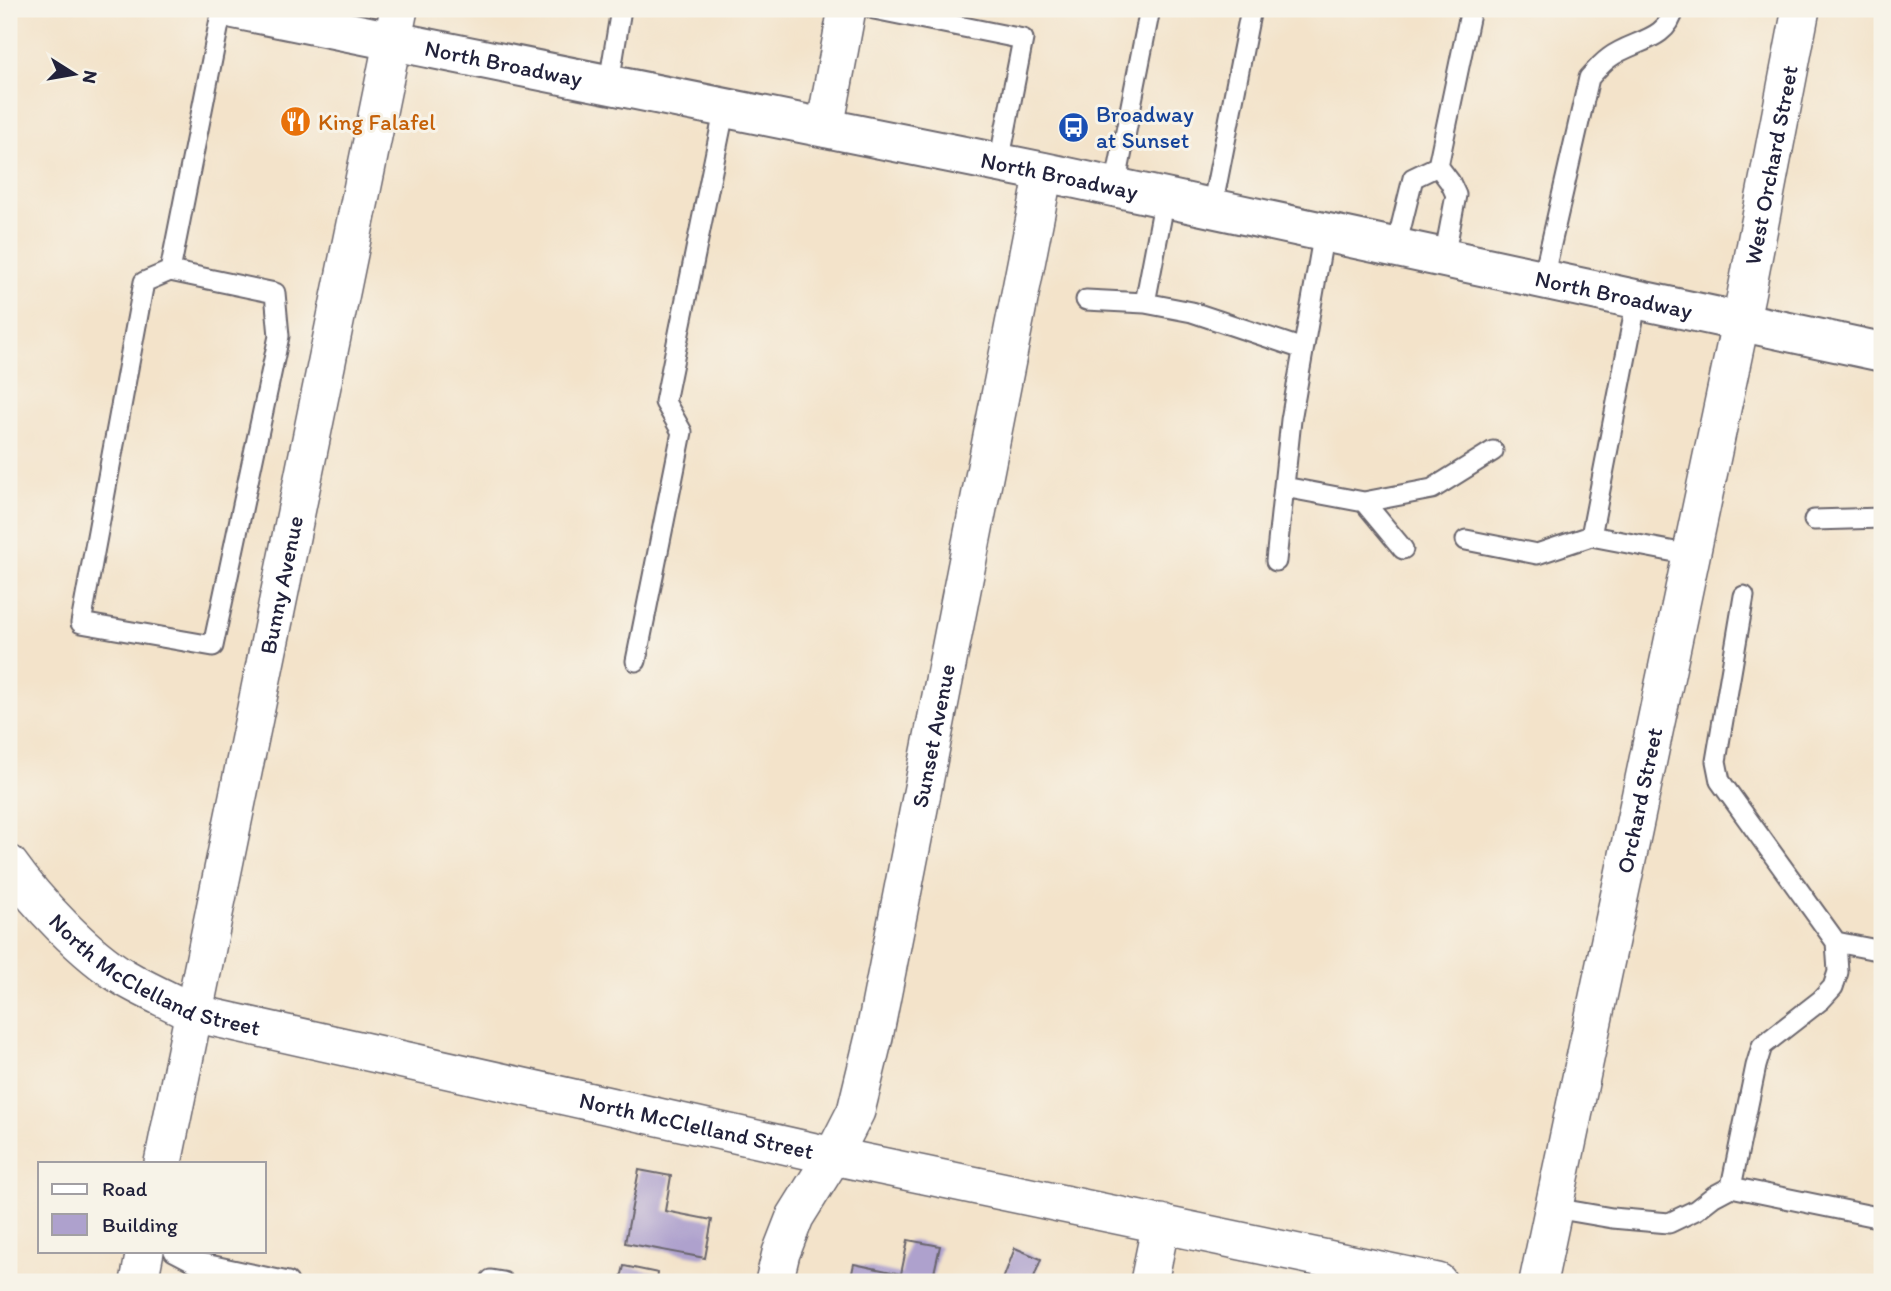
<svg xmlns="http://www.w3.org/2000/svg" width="1891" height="1291" font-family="Itim,sans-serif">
  <rect width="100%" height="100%" fill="#f7f3e8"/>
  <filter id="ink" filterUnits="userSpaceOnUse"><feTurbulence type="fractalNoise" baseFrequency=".0143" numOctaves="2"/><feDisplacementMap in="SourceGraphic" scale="14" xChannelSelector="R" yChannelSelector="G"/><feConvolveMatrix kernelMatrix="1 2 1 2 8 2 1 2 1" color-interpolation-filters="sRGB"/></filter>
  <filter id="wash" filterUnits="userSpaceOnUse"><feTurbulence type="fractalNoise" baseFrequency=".00686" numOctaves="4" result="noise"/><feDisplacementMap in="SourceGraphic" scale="28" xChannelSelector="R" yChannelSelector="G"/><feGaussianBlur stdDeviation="1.57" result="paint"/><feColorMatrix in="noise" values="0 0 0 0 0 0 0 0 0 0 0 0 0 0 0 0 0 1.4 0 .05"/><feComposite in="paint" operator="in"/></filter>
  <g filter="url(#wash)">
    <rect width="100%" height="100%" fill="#f3e3ca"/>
    <g id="blocks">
      <path fill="#aea1cd" d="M 639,1170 L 671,1176 L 665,1211 L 712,1220 L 705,1258 L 625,1243 Z
        M 908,1240 L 940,1246 L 932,1282 L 850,1282 L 854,1264 L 901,1274 Z
        M 1015,1248 L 1041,1259 L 1032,1282 L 1002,1282 Z
        M 624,1266 L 658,1273 L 657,1282 L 620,1282 Z"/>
    </g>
  </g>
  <g filter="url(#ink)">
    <use href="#blocks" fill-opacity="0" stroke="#6b666d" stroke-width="2"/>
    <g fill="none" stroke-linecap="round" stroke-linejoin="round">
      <defs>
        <path id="lane" d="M 874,9 L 1023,39 L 999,163
          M 609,83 L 621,9
          M 1115,187 L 1150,9
          M 1212,208 L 1251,9
          M 1396,247 L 1413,178 L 1438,166
          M 1444,258 L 1456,195 L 1450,182 L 1438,166 L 1471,9
          M 170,271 L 275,293 L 279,336 L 213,646 L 81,623 L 144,282 Z
          M 170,271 L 222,9
          M 1543,279 L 1589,78 C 1595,71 1602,63 1609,58 C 1632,40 1667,42 1674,9
          M 1637,299 L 1591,536 L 1691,555
          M 1086,300 L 1145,303 L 1192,312 L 1303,349
          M 1145,303 L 1165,198
          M 1284,487 L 1364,502 L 1432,489 L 1493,451
          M 1364,502 L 1403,549
          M 1814,520 L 1882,518
          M 1466,540 L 1537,554 L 1591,536
          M 1276,561 L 1291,420 L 1324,232
          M 1744,596 L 1716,761 L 1720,781 L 1836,942 L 1882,951
          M 636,661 L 682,432 L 665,402 L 725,107
          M 1731,1187 L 1756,1066 L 1762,1046 L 1821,1000 L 1833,987 L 1838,972 L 1836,942
          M 1554,1208 L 1612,1218 L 1669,1223 L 1696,1210 L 1714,1196 L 1731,1187 L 1882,1218
          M 174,1251 L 195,1262 L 288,1282
          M 490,1282 L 491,1280 L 503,1282"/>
        <g id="street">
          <path d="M 825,128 L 847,9"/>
          <path id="s1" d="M 9,864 C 36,902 85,954 125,978 C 147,991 171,1001 193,1013 L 833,1156 L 1438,1282"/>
          <path id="s2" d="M 163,1163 L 399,9"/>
          <path d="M 139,1282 L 145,1251"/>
          <path id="s3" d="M 774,1282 L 781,1253 L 795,1217 L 833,1156 L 856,1111 L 874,1037 L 1044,172"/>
          <path d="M 1149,1282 L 1161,1223"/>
          <path id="s4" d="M 1538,1282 L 1746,295 L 1801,9"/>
        </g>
        <g id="primary">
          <path id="s5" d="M 234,9 L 1044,172 L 1882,352"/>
        </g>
      </defs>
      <use href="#lane" stroke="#6b666d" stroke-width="23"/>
      <use href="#street" stroke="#6b666d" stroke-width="40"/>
      <use href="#primary" stroke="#6b666d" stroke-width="42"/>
      <use href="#lane" stroke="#fff" stroke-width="19"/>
      <use href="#street" stroke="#fff" stroke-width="37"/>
      <use href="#primary" stroke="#fff" stroke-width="38"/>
    </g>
  </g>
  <defs>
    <symbol id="restaurant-disc" viewBox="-11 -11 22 22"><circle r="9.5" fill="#e8710a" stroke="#f7f3e8"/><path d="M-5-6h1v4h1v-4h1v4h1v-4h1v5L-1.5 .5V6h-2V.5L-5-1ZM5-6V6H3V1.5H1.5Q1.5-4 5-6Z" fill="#fff"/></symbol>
    <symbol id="bus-disc" viewBox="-11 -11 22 22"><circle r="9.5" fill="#1a4fb4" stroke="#f7f3e8"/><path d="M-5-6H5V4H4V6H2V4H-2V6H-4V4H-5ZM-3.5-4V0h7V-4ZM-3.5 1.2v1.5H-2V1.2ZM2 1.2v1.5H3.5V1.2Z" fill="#fff"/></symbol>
  </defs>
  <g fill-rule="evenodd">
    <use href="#restaurant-disc" x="278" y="104" width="35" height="35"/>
    <use href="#bus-disc" x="1056" y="110" width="35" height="35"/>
  </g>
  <g text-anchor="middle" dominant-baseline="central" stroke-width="6" stroke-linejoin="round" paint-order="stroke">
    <g font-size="23" fill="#22223b" stroke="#f7f3e8">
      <text stroke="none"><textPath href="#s5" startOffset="275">North Broadway</textPath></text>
      <text stroke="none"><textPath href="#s4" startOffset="1141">West Orchard Street</textPath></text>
      <text stroke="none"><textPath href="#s5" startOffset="842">North Broadway</textPath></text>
      <text stroke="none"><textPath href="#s5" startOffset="1409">North Broadway</textPath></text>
      <text stroke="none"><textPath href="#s2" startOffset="590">Bunny Avenue</textPath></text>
      <text stroke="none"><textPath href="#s3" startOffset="574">Sunset Avenue</textPath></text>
      <text stroke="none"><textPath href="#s4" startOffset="492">Orchard Street</textPath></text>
      <text stroke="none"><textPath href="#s1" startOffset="189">North McClelland Street</textPath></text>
      <text stroke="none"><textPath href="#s1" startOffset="756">North McClelland Street</textPath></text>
    </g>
    <g font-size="23" fill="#164399" stroke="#f7f3e8" text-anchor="start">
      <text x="1096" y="114">Broadway<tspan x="1096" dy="26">at Sunset</tspan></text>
    </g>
    <g font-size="23" fill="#c56008" stroke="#f7f3e8" text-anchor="start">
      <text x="318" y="122">King Falafel</text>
    </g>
  </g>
  <rect width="1891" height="1291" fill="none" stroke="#f7f3e8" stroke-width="35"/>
  <rect x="38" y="1162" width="228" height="91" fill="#f7f3e8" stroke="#a29fa3" stroke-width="2"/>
  <rect x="52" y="1184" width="35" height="10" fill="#ffffff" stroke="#a29fa3" stroke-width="2"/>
  <text x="102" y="1196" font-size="21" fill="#22223b">Road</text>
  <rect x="52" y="1214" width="35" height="21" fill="#aea1cd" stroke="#a29fa3" stroke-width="2"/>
  <text x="102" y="1232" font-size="21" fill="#22223b">Building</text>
  <g transform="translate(74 74) rotate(101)" stroke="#f7f3e8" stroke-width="5" paint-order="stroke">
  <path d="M0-5L12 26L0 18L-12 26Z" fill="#22223b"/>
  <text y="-10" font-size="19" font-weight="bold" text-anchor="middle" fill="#22223b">N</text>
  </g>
</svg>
